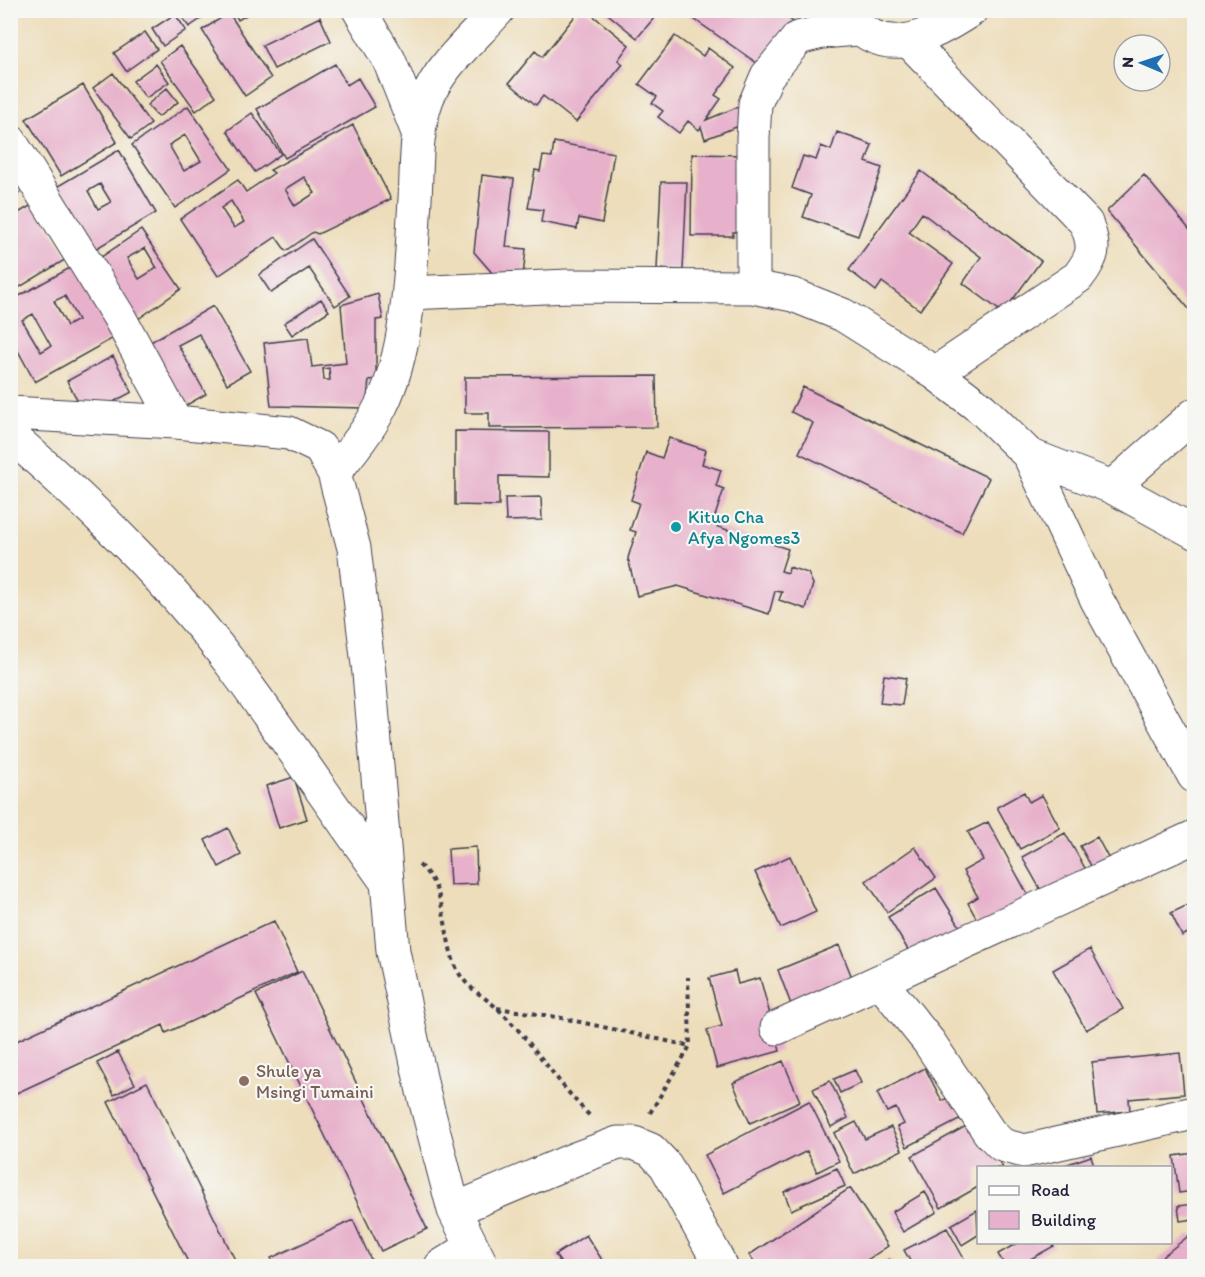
<svg xmlns="http://www.w3.org/2000/svg" width="1205" height="1277" font-family="Itim,sans-serif">
  <rect width="100%" height="100%" fill="#f6f6f2"/>
  <filter id="ink" filterUnits="userSpaceOnUse"><feTurbulence type="fractalNoise" baseFrequency=".0167" numOctaves="2"/><feDisplacementMap in="SourceGraphic" scale="12" xChannelSelector="R" yChannelSelector="G"/><feConvolveMatrix kernelMatrix="1 2 1 2 8 2 1 2 1" color-interpolation-filters="sRGB"/></filter>
  <filter id="wash" filterUnits="userSpaceOnUse"><feTurbulence type="fractalNoise" baseFrequency=".008" numOctaves="4" result="noise"/><feDisplacementMap in="SourceGraphic" scale="24" xChannelSelector="R" yChannelSelector="G"/><feGaussianBlur stdDeviation="1.35" result="paint"/><feColorMatrix in="noise" values="0 0 0 0 0 0 0 0 0 0 0 0 0 0 0 0 0 1.4 0 .05"/><feComposite in="paint" operator="in"/></filter>
  <g filter="url(#wash)">
    <rect width="100%" height="100%" fill="#edddba"/>
    <g id="blocks">
      <path fill="#e7b0cb" fill-rule="evenodd" d="M 177,10 L 201,10 L 205,16 L 189,27 Z
        M 233,10 L 255,10 L 238,20 Z
        M 580,10 L 586,10 L 629,45 L 618,60 L 623,64 L 576,122 L 543,96 L 536,105 L 509,83 L 535,51 L 542,57 Z
        M 603,10 L 645,10 L 654,18 L 637,38 Z
        M 681,10 L 791,10 L 786,17 L 795,23 L 764,68 Z
        M 229,13 L 271,78 L 245,96 L 202,30 Z
        M 175,14 L 186,30 L 163,46 L 152,29 Z
        M 320,17 L 331,41 L 274,69 L 262,45 Z
        M 145,32 L 157,49 L 126,71 L 114,53 Z
        M 675,36 L 703,56 L 708,48 L 735,68 L 715,95 L 721,99 L 706,120 L 745,104 L 752,121 L 705,139 L 701,127 L 699,130 L 688,121 L 679,133 L 658,117 L 663,111 L 652,103 L 657,97 L 639,84 Z
        M 180,46 L 216,96 L 196,111 L 160,61 Z
        M 156,64 L 169,82 L 146,98 L 133,81 Z
        M 335,64 L 347,85 L 358,78 L 375,107 L 285,158 L 257,109 Z
        M 113,73 L 151,124 L 131,139 L 93,88 Z
        M 83,85 L 117,142 L 61,176 L 26,119 Z
        M 167,88 L 178,102 L 158,117 L 147,105 Z
        M 188,106 L 231,169 L 175,208 L 132,145 ZM 185,135 L 201,161 L 184,171 L 169,145 Z
        M 252,113 L 281,154 L 255,172 L 227,131 Z
        M 353,125 L 391,199 L 318,234 L 313,232 L 286,251 L 276,237 L 218,276 L 180,219 L 238,180 L 246,192 L 274,173 L 270,170 ZM 304,177 L 315,193 L 295,206 L 285,189 ZM 231,201 L 244,222 L 234,228 L 221,208 Z
        M 837,132 L 872,145 L 866,162 L 882,168 L 858,236 L 803,217 L 811,195 L 792,188 L 803,156 L 816,160 L 821,146 L 831,150 Z
        M 554,142 L 614,153 L 602,223 L 579,218 L 577,229 L 541,222 L 543,210 L 528,208 L 535,170 L 540,171 L 543,156 L 552,157 Z
        M 119,150 L 156,213 L 85,255 L 48,192 ZM 100,184 L 111,202 L 98,209 L 88,191 Z
        M 692,154 L 748,155 L 752,232 L 733,232 L 733,236 L 691,236 Z
        M 10,163 L 27,189 L 10,198 Z
        M 921,171 L 1041,261 L 1003,313 L 963,283 L 981,257 L 922,213 L 909,232 L 953,264 L 920,310 L 882,282 L 876,291 L 849,270 Z
        M 482,175 L 514,179 L 506,247 L 526,249 L 522,284 L 500,282 L 474,252 Z
        M 1144,175 L 1194,235 L 1194,315 L 1107,211 Z
        M 661,182 L 687,182 L 683,270 L 657,269 Z
        M 35,203 L 68,258 L 10,293 L 10,218 Z
        M 141,230 L 181,289 L 131,324 L 91,264 ZM 145,248 L 157,268 L 139,279 L 127,258 Z
        M 312,239 L 350,296 L 335,306 L 309,268 L 271,293 L 259,275 Z
        M 77,264 L 117,336 L 35,382 L 10,336 L 10,301 ZM 65,296 L 78,320 L 67,326 L 54,301 ZM 33,314 L 51,346 L 41,352 L 22,320 Z
        M 378,294 L 383,319 L 376,320 L 376,379 L 369,380 L 366,408 L 271,406 L 264,343 L 308,338 L 312,367 L 346,363 L 341,305 ZM 329,368 L 330,380 L 324,380 L 323,369 Z
        M 321,299 L 329,311 L 292,335 L 284,323 Z
        M 213,306 L 250,371 L 227,384 L 199,334 L 178,345 L 206,394 L 171,414 L 135,351 Z
        M 113,356 L 132,392 L 104,407 L 78,401 L 67,381 Z
        M 656,376 L 657,427 L 489,428 L 489,413 L 465,413 L 465,377 Z
        M 803,387 L 989,478 L 962,533 L 799,453 L 813,423 L 791,412 Z
        M 455,431 L 549,432 L 549,477 L 499,476 L 499,506 L 455,505 Z
        M 669,438 L 706,450 L 702,464 L 721,470 L 716,486 L 724,489 L 712,525 L 788,549 L 781,571 L 788,573 L 789,567 L 808,573 L 813,584 L 806,609 L 779,600 L 782,592 L 775,591 L 769,614 L 678,586 L 637,596 L 628,558 L 636,532 L 630,530 L 639,503 L 631,500 L 646,452 L 662,458 Z
        M 541,497 L 542,520 L 506,521 L 505,498 Z
        M 884,675 L 906,678 L 902,705 L 880,703 Z
        M 294,777 L 307,819 L 279,828 L 266,786 Z
        M 1024,792 L 1029,802 L 1042,795 L 1060,828 L 1020,849 L 997,807 Z
        M 988,822 L 1035,908 L 979,923 L 968,903 L 978,897 L 963,871 L 983,860 L 968,832 Z
        M 228,828 L 241,855 L 219,867 L 205,840 Z
        M 1065,833 L 1094,884 L 1051,908 L 1022,857 Z
        M 1097,837 L 1116,873 L 1100,882 L 1080,846 Z
        M 476,847 L 477,884 L 450,885 L 448,849 Z
        M 915,847 L 936,878 L 887,912 L 866,881 Z
        M 790,856 L 816,912 L 781,928 L 755,872 Z
        M 936,888 L 964,933 L 916,963 L 888,917 Z
        M 1194,902 L 1194,930 L 1182,936 L 1171,913 Z
        M 274,921 L 297,972 L 166,1033 L 163,1025 L 10,1096 L 10,1044 Z
        M 839,945 L 857,990 L 795,1015 L 778,970 Z
        M 1090,949 L 1123,1009 L 1086,1030 L 1053,970 Z
        M 302,971 L 427,1229 L 381,1251 L 256,994 Z
        M 735,971 L 738,984 L 760,978 L 780,1051 L 717,1068 L 707,1030 L 722,1026 L 709,978 Z
        M 118,1052 L 135,1084 L 114,1095 L 97,1063 Z
        M 1180,1053 L 1184,1094 L 1129,1099 L 1130,1111 L 1097,1114 L 1092,1062 Z
        M 783,1061 L 800,1101 L 750,1123 L 733,1083 Z
        M 925,1068 L 942,1101 L 951,1096 L 963,1118 L 907,1147 L 897,1127 L 904,1124 L 896,1108 L 887,1112 L 877,1093 Z
        M 855,1070 L 861,1083 L 840,1093 L 834,1079 Z
        M 830,1081 L 848,1118 L 831,1127 L 813,1089 Z
        M 147,1082 L 238,1266 L 190,1266 L 108,1102 Z
        M 809,1101 L 839,1161 L 817,1172 L 807,1151 L 724,1193 L 705,1155 Z
        M 977,1120 L 1003,1168 L 978,1168 L 978,1187 L 941,1208 L 912,1156 Z
        M 856,1122 L 865,1139 L 891,1127 L 902,1150 L 854,1174 L 834,1133 Z
        M 1194,1153 L 1194,1191 L 1179,1193 L 1174,1156 Z
        M 1091,1156 L 1095,1168 L 1059,1168 L 1059,1167 Z
        M 837,1168 L 845,1186 L 791,1210 L 784,1192 Z
        M 850,1188 L 888,1246 L 858,1266 L 757,1266 L 749,1255 Z
        M 925,1192 L 937,1212 L 903,1232 L 892,1212 Z
        M 1194,1204 L 1194,1219 L 1180,1221 L 1178,1206 Z
        M 977,1210 L 978,1235 L 962,1245 L 951,1225 Z
        M 353,1220 L 372,1262 L 362,1266 L 275,1266 L 271,1258 Z
        M 947,1228 L 968,1266 L 913,1266 L 904,1250 Z
        M 1191,1234 L 1194,1238 L 1194,1266 L 1163,1266 L 1158,1260 Z
        M 586,1235 L 606,1266 L 563,1266 L 555,1255 Z
        M 1019,1242 L 1052,1242 L 1054,1246 L 1018,1266 L 1005,1266 L 998,1254 Z
        M 889,1259 L 895,1266 L 879,1266 Z"/>
    </g>
  </g>
  <g filter="url(#ink)">
    <use href="#blocks" fill-opacity="0" stroke="#403e4e" stroke-width="1.5"/>
    <g fill="none" stroke-linecap="round" stroke-linejoin="round">
      <defs>
        <path id="minor" d="M 359,10 L 389,60 L 419,135
          M 844,12 C 883,62 926,39 971,10
          M 909,41 L 1086,223 C 1096,248 1094,256 1078,277 L 935,373
          M 10,141 L 118,315 L 176,422
          M 753,287 L 753,138 L 755,104 L 767,76 L 798,38 L 822,32 L 857,29
          M 409,293 L 568,286 L 753,287 L 793,295 L 843,315 L 935,373 L 982,409 L 1029,455 L 1097,600 L 1194,776
          M 10,413 L 176,422 L 289,433 L 320,448 L 334,473 L 354,548 L 369,673 L 393,951 L 423,1091 L 454,1210 L 482,1266
          M 10,435 C 89,504 166,578 229,661 C 283,733 333,808 386,881
          M 1029,455 L 1112,487 L 1194,532
          M 334,473 C 351,452 369,430 381,406 C 410,348 411,263 415,199 C 417,166 415,131 427,99 C 439,66 475,37 498,10
          M 1112,487 L 1194,415
          M 880,981 L 929,1042 L 989,1132 L 1002,1145 L 1024,1151 L 1194,1113
          M 777,1028 L 1194,837
          M 454,1210 L 575,1159 L 618,1143 L 634,1143 L 651,1150 L 666,1166 L 721,1266
          M 441,1266 L 472,1247"/>
      </defs>
      <use href="#minor" stroke="#403e4e" stroke-width="35"/>
      <path stroke="#403e4e" stroke-width="4" stroke-dasharray="4.5 4.5" stroke-linecap="butt" d="M 419,865 C 448,888 442,935 456,967 C 464,987 483,995 498,1009 C 532,1041 557,1083 591,1117
        M 497,1008 L 557,1017 L 690,1046
        M 650,1113 L 690,1046 L 688,977"/>
      <use href="#minor" stroke="#fff" stroke-width="33"/>
    </g>
  </g>
  <circle fill="#0f9aa8" stroke="#f6f6f2" stroke-width="2" cx="676" cy="527" r="6"/>
  <circle fill="#8d6e63" stroke="#f6f6f2" stroke-width="2" cx="244" cy="1081" r="6"/>
  <g text-anchor="middle" dominant-baseline="central" stroke-width="4.5" stroke-linejoin="round" paint-order="stroke">
    <g font-size="18" fill="#0d838f" stroke="#f6f6f2" text-anchor="start">
      <text x="688" y="517">Kituo Cha<tspan x="688" dy="21">Afya Ngomes3</tspan></text>
    </g>
    <g font-size="18" fill="#785e54" stroke="#f6f6f2" text-anchor="start">
      <text x="256" y="1071">Shule ya<tspan x="256" dy="21">Msingi Tumaini</tspan></text>
    </g>
  </g>
  <rect width="1205" height="1277" fill="none" stroke="#f6f6f2" stroke-width="36"/>
  <rect x="977" y="1166" width="195" height="78" fill="#f6f6f2" stroke="#a1a1a9" stroke-width="1.5"/>
  <rect x="989" y="1186" width="30" height="9" fill="#ffffff" stroke="#a1a1a9" stroke-width="1.5"/>
  <text x="1031" y="1196" font-size="18" fill="#22223b">Road</text>
  <rect x="989" y="1211" width="30" height="18" fill="#e7b0cb" stroke="#a1a1a9" stroke-width="1.5"/>
  <text x="1031" y="1226" font-size="18" fill="#22223b">Building</text>
  <g transform="translate(1142 63) rotate(272)"><circle r="28" fill="#f6f6f2" stroke="#a1a1a9" stroke-width="1.5"/>
  <path d="M0-4.5L10 22L0 15L-10 22Z" fill="#1f6fb2"/>
  <text y="-9" font-size="16" font-weight="bold" text-anchor="middle" fill="#22223b">N</text>
  </g>
</svg>
